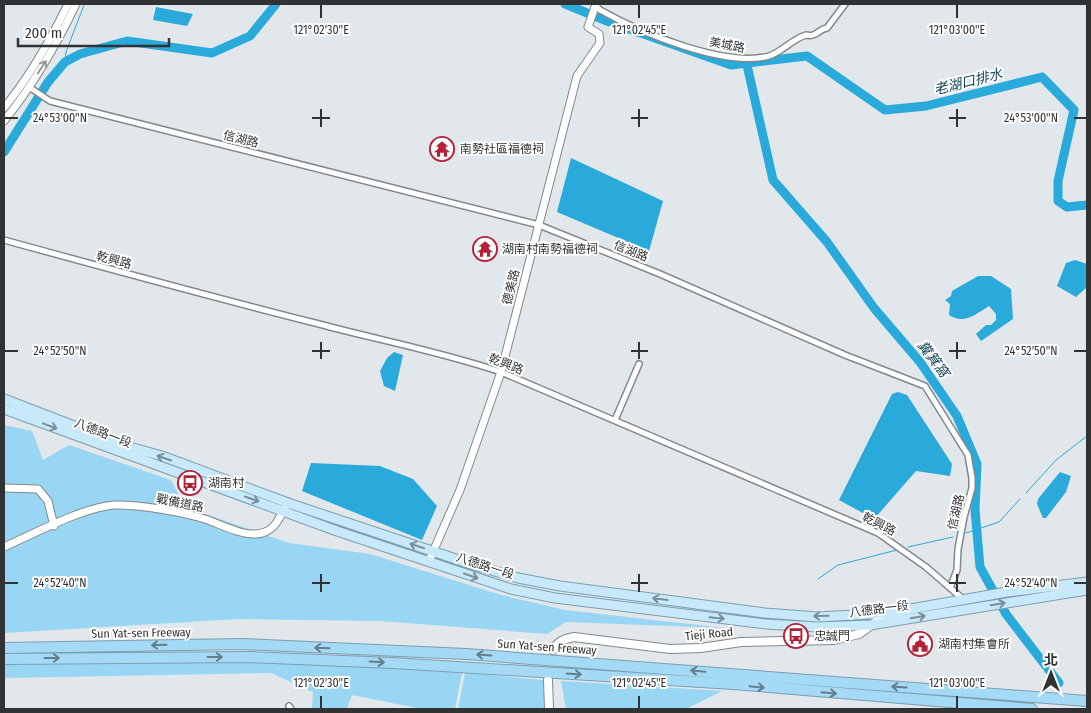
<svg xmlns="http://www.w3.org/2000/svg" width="1091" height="713" font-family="'Fira Sans Condensed','Noto Sans TC',sans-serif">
  <rect width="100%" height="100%" fill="#e1e7ea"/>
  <path fill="#98d6f4" d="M 4,425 L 32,431 L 43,460 L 69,445 L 171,480 L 185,507 L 289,543 L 370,554 L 501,595 L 565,610 L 725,628 L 566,622 L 547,634 L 380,621 L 239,619 L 4,633 Z
    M 274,661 L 462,673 L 455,709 L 422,709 L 352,695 L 347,709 L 312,709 L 313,692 L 271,673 L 4,678 L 4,664 Z
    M 465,673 L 543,680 L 545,709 L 458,709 Z
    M 561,681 L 722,691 L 686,709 L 566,709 Z"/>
  <path fill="#2aaada" d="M 156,7 L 193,14 L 187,26 L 153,20 Z
    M 571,158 L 663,201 L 649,251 L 557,212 Z
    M 1075,260 L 1087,264 L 1087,287 L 1076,297 L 1057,286 L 1066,263 Z
    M 978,276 L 991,276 L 1011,289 L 1013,319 L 981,341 L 976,334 L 986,325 L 991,325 L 996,320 L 996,314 L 989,306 C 976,314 964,325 949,315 L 950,304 L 945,300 L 951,296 L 952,291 Z
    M 394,352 L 403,355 L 395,391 L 384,386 L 380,371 L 387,358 Z
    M 898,392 L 907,395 L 952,464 L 950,476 L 916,471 L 874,519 L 839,500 L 892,394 Z
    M 311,463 L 380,466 L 413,479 L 437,506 L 422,540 L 302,491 Z
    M 1060,472 L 1071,476 L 1066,492 L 1046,518 L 1043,518 L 1037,504 L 1038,499 Z"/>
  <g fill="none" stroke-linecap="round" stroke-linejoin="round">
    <path stroke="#2aaada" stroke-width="1" d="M 65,62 L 66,52 L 84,5
      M 1026,493 L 1056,460 L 1087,436
      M 966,533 L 999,522 L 1020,499
      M 908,547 L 953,537
      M 818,579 L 838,565 L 897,550"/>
    <path stroke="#2aaada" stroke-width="9" d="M 565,4 L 607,21 L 731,65 L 807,56 L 885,110 L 926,106 L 1042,77 L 1074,110 L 1058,181 L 1058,201 L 1067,207 L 1087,205
      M 747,65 L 773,180 L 827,242 L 874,308 L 920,362 L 957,416 L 977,464 L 975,510 L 980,567 L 1006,614 L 1059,683
      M 4,152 L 48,82 L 65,62 L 80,54 L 127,41 L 212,53 L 250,36 L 276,4"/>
    <defs>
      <path id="minor" d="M 595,5 L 600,10 C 639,32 725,68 769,56 C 782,52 792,39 806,35 C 808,35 811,36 813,35 C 819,33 820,29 827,28 L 845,4
        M 29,87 L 50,101 L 539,225 L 660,274 L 845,355 L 925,386 L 968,455 L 972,478 L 972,488 L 964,517 L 958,549 L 957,570 L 950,588
        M 4,240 C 106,268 208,296 311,322 C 374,339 439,351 501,372 L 878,533 L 926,567 L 963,599
        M 615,420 L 639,364
        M 289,706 L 291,709"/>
      <path id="tertiary" d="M 4,108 C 30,76 50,41 68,4
        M 4,121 C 33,85 56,46 76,4
        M 4,488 L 38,489 L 48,501 L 54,526
        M 4,547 C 36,533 81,508 114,505 C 137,504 183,512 205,519 C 220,524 240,535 256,534 C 273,533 278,521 285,508
        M 429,561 L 460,490 L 501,372 L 577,76 L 600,43 L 599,34 L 588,27 L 596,4"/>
      <path id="secondary" d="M 553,650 C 558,641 564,639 574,637 L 670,649 L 701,648 L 741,642 L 834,640 L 859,634 L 888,613
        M 548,680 L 549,709"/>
      <path id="primary" d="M 4,399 L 126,446 L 162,456 L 288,503 L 474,565 L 518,578 L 560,586 L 765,613 L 818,617 L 888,613 L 1007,592 L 1087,582
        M 4,409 L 337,531 L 511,589 L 555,598 L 766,624 L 817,627 L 870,625 L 1087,590"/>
      <path id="motorway" d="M 4,648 L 242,644 L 466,654 L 1087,701
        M 4,659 L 249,657 L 393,663 L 733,684 L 1032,709"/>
    </defs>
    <use href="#minor" stroke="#83888b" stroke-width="8"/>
    <use href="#tertiary" stroke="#83888b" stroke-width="9"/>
    <use href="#secondary" stroke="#83888b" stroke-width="10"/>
    <use href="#primary" stroke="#7b9fb1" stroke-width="11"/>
    <use href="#motorway" stroke="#7b9fb1" stroke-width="12"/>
    <use href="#minor" stroke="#fff" stroke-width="5"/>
    <use href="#tertiary" stroke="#fff" stroke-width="7"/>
    <use href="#secondary" stroke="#fff" stroke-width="8"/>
    <use href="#primary" stroke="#c8e9f9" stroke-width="9"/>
    <use href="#motorway" stroke="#a4daf5" stroke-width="10"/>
  </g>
  <defs><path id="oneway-shaft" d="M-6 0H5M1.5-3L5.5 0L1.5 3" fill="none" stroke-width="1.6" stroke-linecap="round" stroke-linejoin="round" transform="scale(1.25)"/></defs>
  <use stroke="#989899" href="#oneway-shaft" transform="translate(42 67) rotate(-57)"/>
  <g stroke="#7c8e96">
    <use href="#oneway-shaft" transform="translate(50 426) rotate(21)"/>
    <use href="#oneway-shaft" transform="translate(164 458) rotate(-161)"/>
    <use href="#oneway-shaft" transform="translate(252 499) rotate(19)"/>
    <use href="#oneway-shaft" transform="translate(417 546) rotate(-162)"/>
    <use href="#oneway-shaft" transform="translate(471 576) rotate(19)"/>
    <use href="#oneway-shaft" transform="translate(660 599) rotate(-173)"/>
    <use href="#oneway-shaft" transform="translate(998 604) rotate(-9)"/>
    <use href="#oneway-shaft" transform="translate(821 616) rotate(179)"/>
    <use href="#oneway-shaft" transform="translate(918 617) rotate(-10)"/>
    <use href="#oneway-shaft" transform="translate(717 618) rotate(6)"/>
  </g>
  <g stroke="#647e8a">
    <use href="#oneway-shaft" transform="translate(159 645) rotate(179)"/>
    <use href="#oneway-shaft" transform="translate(322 648) rotate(-178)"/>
    <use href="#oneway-shaft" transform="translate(484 655) rotate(-176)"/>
    <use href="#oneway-shaft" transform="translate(215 657)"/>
    <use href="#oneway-shaft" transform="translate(52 658)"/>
    <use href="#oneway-shaft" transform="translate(377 662) rotate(3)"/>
    <use href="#oneway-shaft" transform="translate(698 671) rotate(-175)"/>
    <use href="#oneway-shaft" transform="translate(574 674) rotate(4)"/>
    <use href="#oneway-shaft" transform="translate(757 687) rotate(6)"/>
    <use href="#oneway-shaft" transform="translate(899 687) rotate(-176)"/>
    <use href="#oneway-shaft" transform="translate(829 693) rotate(5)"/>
  </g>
  <path fill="none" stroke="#303233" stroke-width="2" d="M 321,5 L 321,18M 639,5 L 639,18M 957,5 L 957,18M 321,109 L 321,127M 639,109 L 639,127M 957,109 L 957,127M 5,118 L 18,118M 312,118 L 330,118M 631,118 L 648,118M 949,118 L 966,118M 1074,118 L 1086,118M 321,342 L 321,359M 639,342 L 639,359M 957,342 L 957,359M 5,351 L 18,351M 312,351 L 330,351M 631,351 L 648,351M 949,351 L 966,351M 1074,351 L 1086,351M 321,574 L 321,592M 639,574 L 639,592M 957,574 L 957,592M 5,583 L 18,583M 312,583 L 330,583M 631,583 L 648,583M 949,583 L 966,583M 1074,583 L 1086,583M 321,696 L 321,708M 639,696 L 639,708M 957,696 L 957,708"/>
  <defs>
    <symbol id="temple-ring" viewBox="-11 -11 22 22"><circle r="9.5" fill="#fff" stroke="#b32037" stroke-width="1.5"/><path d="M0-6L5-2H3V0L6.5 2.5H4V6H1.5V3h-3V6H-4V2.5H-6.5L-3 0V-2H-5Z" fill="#b32037"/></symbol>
    <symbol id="bus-ring" viewBox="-11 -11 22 22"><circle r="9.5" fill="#fff" stroke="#b32037" stroke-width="1.5"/><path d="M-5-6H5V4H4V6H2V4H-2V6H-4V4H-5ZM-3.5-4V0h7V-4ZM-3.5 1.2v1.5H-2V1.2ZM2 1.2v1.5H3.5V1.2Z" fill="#b32037"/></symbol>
    <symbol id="civic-ring" viewBox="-11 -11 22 22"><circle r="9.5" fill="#fff" stroke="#b32037" stroke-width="1.5"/><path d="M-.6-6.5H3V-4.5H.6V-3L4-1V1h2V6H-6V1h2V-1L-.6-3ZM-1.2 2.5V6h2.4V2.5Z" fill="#b32037"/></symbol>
  </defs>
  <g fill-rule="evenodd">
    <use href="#temple-ring" x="428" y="135" width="28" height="28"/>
    <use href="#temple-ring" x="471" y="235" width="28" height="28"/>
    <use href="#bus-ring" x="176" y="469" width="28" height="28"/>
    <use href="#bus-ring" x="782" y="622" width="28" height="28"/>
    <use href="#civic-ring" x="906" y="630" width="28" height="28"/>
  </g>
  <g text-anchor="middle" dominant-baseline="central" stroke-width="4" stroke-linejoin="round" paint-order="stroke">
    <g font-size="12" fill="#303233" stroke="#fff">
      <text transform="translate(727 45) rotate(11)">美城路</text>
      <text transform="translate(241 139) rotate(14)">信湖路</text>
      <text transform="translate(631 251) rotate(22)">信湖路</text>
      <text transform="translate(114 260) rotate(15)">乾興路</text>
      <text transform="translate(511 287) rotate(-76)">德美路</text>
      <text transform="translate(506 364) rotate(21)">乾興路</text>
      <text transform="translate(103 433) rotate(21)">八德路一段</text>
      <text transform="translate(180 503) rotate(11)">戰備道路</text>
      <text transform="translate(956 512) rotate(-77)">信湖路</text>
      <text transform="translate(879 524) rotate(27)">乾興路</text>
      <text transform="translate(485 566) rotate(18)">八德路一段</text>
      <text transform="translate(879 609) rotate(-7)">八德路一段</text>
      <text transform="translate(141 633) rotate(-1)">Sun Yat-sen Freeway</text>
      <text transform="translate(709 634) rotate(-6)">Tieji Road</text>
      <text transform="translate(547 647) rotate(4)">Sun Yat-sen Freeway</text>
    </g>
    <g font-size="12" fill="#303233" stroke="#fff" text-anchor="start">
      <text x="460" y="149">南勢社區福德祠</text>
      <text x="502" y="249">湖南村南勢福德祠</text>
      <text x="208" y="483">湖南村</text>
      <text x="814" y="636">忠誠門</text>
      <text x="938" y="644">湖南村集會所</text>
    </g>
    <g font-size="14" font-style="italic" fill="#124559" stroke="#fff">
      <text transform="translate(968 82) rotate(-14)">老湖口排水</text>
      <text transform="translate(933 359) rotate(53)">糞箕窩</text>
    </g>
  </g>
  <g font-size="12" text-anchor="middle" fill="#303233" stroke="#fff" stroke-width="4" stroke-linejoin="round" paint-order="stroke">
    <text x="321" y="34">121°02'30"E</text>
    <text x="639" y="34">121°02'45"E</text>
    <text x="957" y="34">121°03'00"E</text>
    <text x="60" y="122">24°53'00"N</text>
    <text x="1031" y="122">24°53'00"N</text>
    <text x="60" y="355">24°52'50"N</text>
    <text x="1031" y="355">24°52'50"N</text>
    <text x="60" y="587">24°52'40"N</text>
    <text x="1031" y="587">24°52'40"N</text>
    <text x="321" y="687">121°02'30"E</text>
    <text x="639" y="687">121°02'45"E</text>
    <text x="957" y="687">121°03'00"E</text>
  </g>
  <rect width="1091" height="713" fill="none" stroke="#303233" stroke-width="10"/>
  <g transform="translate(1051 673)" stroke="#ffffff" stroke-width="4" paint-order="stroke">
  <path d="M0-4L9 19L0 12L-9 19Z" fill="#303233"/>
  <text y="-8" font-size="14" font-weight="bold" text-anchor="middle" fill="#303233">北</text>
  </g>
  <path d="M18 38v8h151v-8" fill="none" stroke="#303233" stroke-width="2.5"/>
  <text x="25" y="38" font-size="15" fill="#303233" stroke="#ffffff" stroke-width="4" paint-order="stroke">200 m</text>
</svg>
